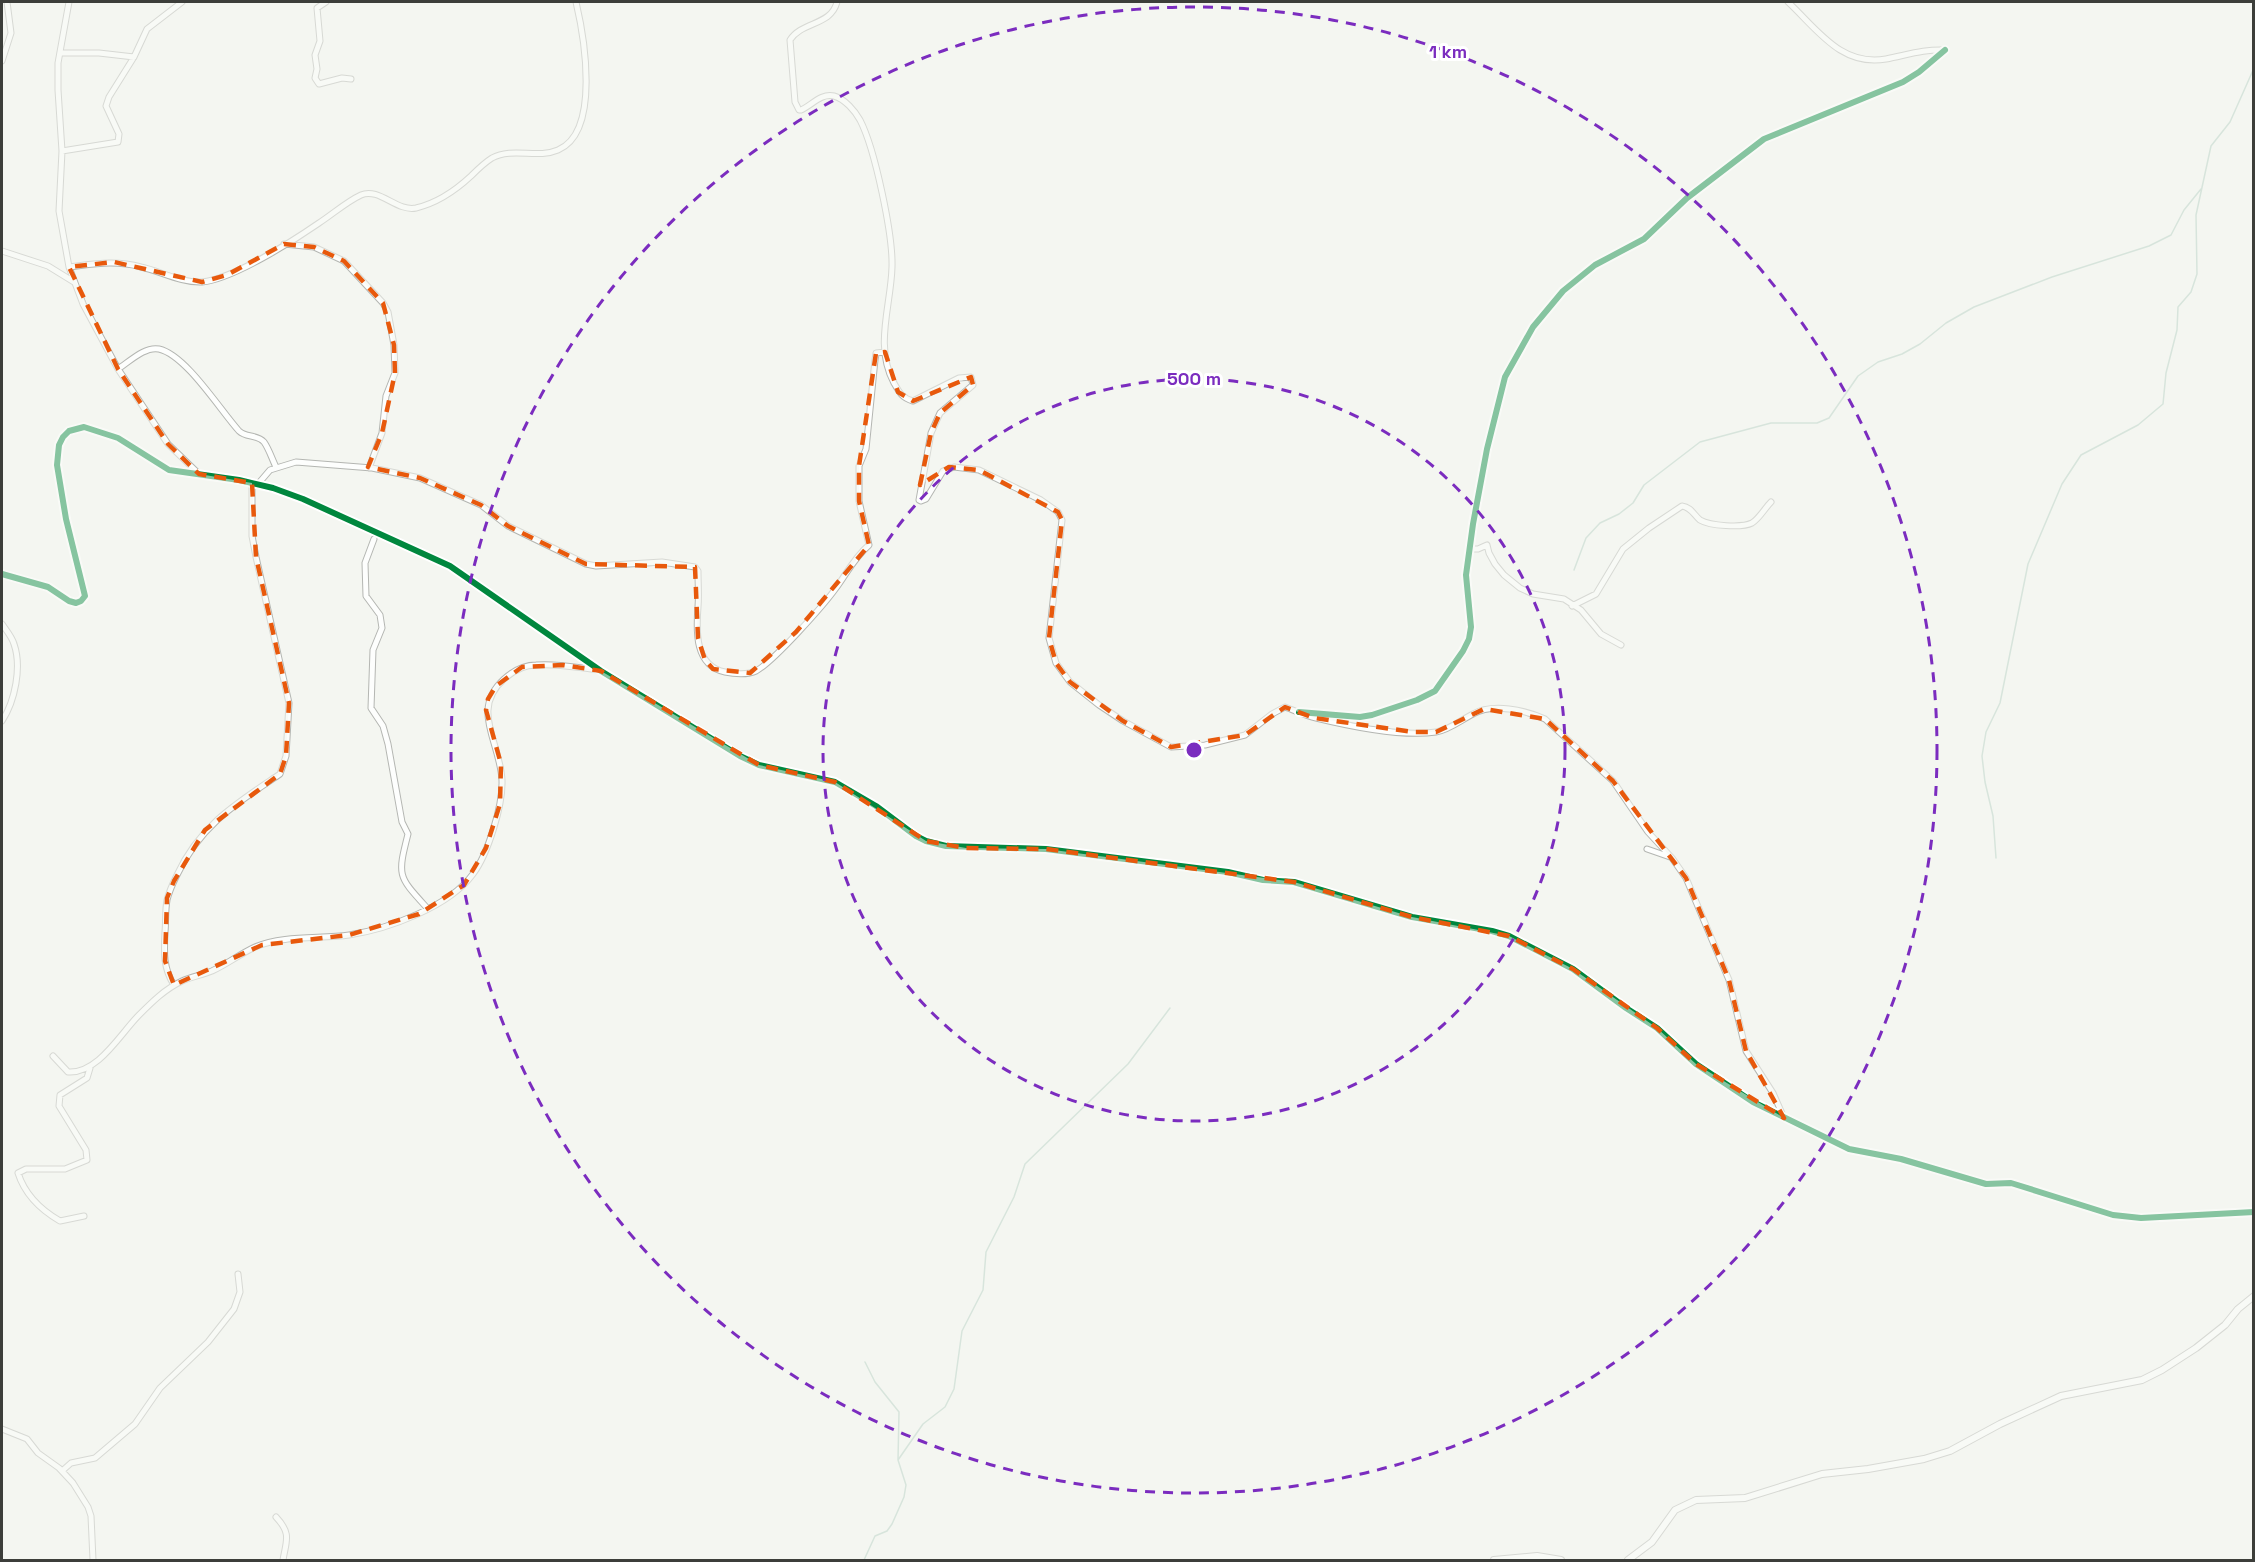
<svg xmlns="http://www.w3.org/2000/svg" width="2255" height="1562" font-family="'Space Grotesk',sans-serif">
  <rect width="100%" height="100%" fill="#f4f6f1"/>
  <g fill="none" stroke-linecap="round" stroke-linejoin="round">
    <path stroke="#b4cfc3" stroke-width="1.5" d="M 1574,570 L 1586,538 L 1600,523 L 1619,514 L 1633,503 L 1644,485 L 1700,442 L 1771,423 L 1817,423 L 1829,418 L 1858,376 L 1878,362 L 1902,354 L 1920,344 L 1946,323 L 1974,307 L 2052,277 L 2149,246 L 2171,235 L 2184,210 L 2201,189
      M 1996,858 L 1993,816 L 1985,782 L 1982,756 L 1986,732 L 2000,703 L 2028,564 L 2062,484 L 2081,455 L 2138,425 L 2163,404 L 2166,373 L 2177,330 L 2178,307 L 2191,292 L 2197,274 L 2196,215 L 2211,146 L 2230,122 L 2254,68
      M 898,1460 L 923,1424 L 945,1407 L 954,1389 L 962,1331 L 983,1290 L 986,1252 L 1014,1197 L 1025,1164 L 1128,1064 L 1170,1008
      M 864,1560 L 875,1536 L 887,1531 L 892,1524 L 904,1497 L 906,1485 L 898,1460 L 899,1412 L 875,1382 L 865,1362"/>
    <defs>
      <path id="minor" d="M 69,2 L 58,63 L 58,90 L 62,151 L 59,211 L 69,267 L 83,304 L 118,369 L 168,444 L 199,474
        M 326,2 L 317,8 L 320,41 L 315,55 L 317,69 L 315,78 L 319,84 L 342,78 L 351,79
        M 837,2 C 831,26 802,21 790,40 L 795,102 L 799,110 L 801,110 C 812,105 821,93 834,96 C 845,99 855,111 860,120 C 875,149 893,235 892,267 C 891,306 874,346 894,383 C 899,392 902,398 913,401 L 959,378 L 971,377 L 973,385 L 940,413 L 931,433 L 919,500 L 921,501 L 926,499 L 943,471 L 954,467 L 979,470 L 1041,500 L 1058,512 L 1062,520 L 1049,638 L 1056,663 L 1070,682 L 1099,705 L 1123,721 L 1171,747 L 1205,745 L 1245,735 L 1272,714 L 1285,707 C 1296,711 1306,716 1316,718 C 1349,726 1402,737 1436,732 C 1449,730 1461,720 1473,714 C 1493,703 1525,710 1545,719 L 1613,781 L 1648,832 L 1672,858 L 1686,878 L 1729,980 L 1746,1051 L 1773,1093 L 1784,1118
        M 1788,2 C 1817,29 1841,67 1886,59 C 1907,55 1924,49 1945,50
        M 60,53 L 99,53 L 134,57
        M 2,61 L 11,33 L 7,2
        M 62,151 L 118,142 L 119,134 L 106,106 L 109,97 L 134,57 L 147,29 L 182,2
        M 284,244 L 314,247 L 344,261 L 383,303 L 388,312 L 394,345 L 395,373 L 386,396 L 382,433 L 369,468
        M 2,251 L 48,266 L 74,282
        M 69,267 C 95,264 115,260 141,267 C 160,271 181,283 202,282 C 233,279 293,241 319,223 C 333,214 346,202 361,195 C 379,187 397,212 416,208 C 437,203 456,190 471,176 C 477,170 484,163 492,158 C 513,147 537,159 558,150 C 601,132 584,36 576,2
        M 118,369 C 129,362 145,346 159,349 C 186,355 220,410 239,431 C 246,438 257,434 264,442 C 269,449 272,459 276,467
        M 258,484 L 270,470 L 296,462 L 372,468 L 420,478 L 481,505 L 508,526 L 586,564 L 596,566 L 662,562 L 695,567 L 698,571 C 698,583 699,595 698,607 C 696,632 695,666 725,672 C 734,674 748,675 756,671 C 774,661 823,606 836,588 C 847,573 854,558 869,545 L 859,501 L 859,466 L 866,449 L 875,360 L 876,353 L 885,352
        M 374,539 L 365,563 L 366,596 L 380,615 L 382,628 L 373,650 L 371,708 L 383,726 L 388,744 L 402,822 L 408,834 C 397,877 398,876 428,909
        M 1469,549 L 1478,549 L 1487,545 L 1489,553 L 1495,564 L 1504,575 L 1520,588 L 1533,594 L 1564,599 L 1581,610 L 1601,634 L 1621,645
        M 2,574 L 48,587 L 69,601 L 76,603 L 81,601 L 85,596 L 66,519 L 57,465 L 59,445 L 63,437 L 69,431 L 84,427 L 118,438 L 169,470 L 239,480 L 273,488 L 303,499 L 450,566 L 601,671 L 740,756 L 759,765 L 835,782 L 876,806 L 916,836 L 926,841 L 946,846 L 1046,849 L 1228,872 L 1263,880 L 1294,882 L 1412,917 L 1492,931 L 1509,936 L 1573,969 L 1626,1008 L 1657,1028 L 1696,1064 L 1753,1102 L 1849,1149 L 1901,1159 L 1986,1184 L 2011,1183 L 2113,1215 L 2141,1218 L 2254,1212
        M 1572,606 L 1596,594 L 1623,549 L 1649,528 L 1682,506 C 1691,507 1694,515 1700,520 C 1710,526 1742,528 1752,523 C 1759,519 1765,508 1771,502
        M 2,624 C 6,630 12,637 14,644 C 22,667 15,701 2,721
        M 1307,712 L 1349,717 L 1372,715 L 1428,696 L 1442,683 L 1463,651 L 1469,639 L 1471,627 L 1466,575 L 1473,524 L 1487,449 L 1505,377 L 1533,327 L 1563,291 L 1595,265 L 1644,239 L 1687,198 L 1764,139 L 1903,82 L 1919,72 L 1945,50
        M 1647,849 L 1670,857
        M 174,985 C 163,968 164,952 165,932 C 166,922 165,911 167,900 C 169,892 173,883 177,875 C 200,825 237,803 280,774 L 286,756 L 289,703 L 256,557 L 252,536 L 252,483
        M 53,1056 L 68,1072 C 98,1074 120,1034 139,1015 C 152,1002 165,989 182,981 C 191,977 202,975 212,971 C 227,964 240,954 255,947 C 283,935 320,939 349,935 C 388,929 449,907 473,874 C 488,854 503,805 502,780 C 500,741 470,710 504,679 C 513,671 524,665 536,665 C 558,663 578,668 599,670
        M 84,1216 L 60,1221 C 41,1210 25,1195 18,1173 L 26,1169 L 65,1169 L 87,1160 L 86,1150 L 59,1106 L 60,1095 L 87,1078 L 90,1068
        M 2,1429 L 27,1439 L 38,1453 L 59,1468 L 73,1483 L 88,1507 L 91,1516 L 93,1560
        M 62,1471 L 71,1463 L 95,1458 L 135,1424 L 160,1388 L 208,1342 L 234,1309 L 240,1292 L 238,1274
        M 276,1517 C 292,1534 286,1541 283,1560"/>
      <path id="major" d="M 1494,1560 L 1537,1556 L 1561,1560
        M 1628,1560 L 1652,1542 L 1675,1510 L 1696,1500 L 1745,1498 L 1822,1474 L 1868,1469 L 1924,1459 L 1950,1451 L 2000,1424 L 2061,1396 L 2142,1380 L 2162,1370 L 2196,1348 L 2225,1325 L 2238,1309 L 2254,1296"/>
    </defs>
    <use href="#minor" stroke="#b4b6b2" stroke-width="7"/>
    <use href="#major" stroke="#b4b6b2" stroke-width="8"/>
    <use href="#minor" stroke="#fdfefd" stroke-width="5"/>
    <use href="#major" stroke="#fdfefd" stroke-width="6"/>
    <defs>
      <path id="cycleway" d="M 2,574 L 48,587 L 69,601 L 76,603 L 81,601 L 85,596 L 66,519 L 57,465 L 59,445 L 63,437 L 69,431 L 84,427 L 118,438 L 169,470 L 239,480 L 273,488 L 303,499 L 450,566 L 601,671 L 740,756 L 759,765 L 835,782 L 876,806 L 916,836 L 926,841 L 946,846 L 1046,849 L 1228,872 L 1263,880 L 1294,882 L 1412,917 L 1492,931 L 1509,936 L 1573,969 L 1626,1008 L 1657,1028 L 1696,1064 L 1753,1102 L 1849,1149 L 1901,1159 L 1986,1184 L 2011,1183 L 2113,1215 L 2141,1218 L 2254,1212
        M 1299,712 L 1360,717 L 1372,715 L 1417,700 L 1435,691 L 1463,651 L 1469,639 L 1471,627 L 1466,575 L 1473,524 L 1487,449 L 1505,377 L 1533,327 L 1563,291 L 1595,265 L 1644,239 L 1687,198 L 1764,139 L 1903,82 L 1919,72 L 1945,50"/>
    </defs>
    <use href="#cycleway" stroke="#fff" stroke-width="10"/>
    <use href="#cycleway" stroke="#00873e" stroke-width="6"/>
  </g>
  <path d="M0 0H2255V1562H0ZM 284,244 L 314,247 L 344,261 L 383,303 L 394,345 L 395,373 L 382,433 L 368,467 L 420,478 L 481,505 L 508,526 L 586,564 L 695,567 L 698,638 L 705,660 L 713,669 L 750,673 L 796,632 L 869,545 L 859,501 L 859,466 L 876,353 L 885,352 L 898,392 L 913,401 L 971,377 L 973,385 L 940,413 L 931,433 L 920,485 L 949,467 L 979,470 L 1058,512 L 1062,520 L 1049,638 L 1056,663 L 1070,682 L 1123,721 L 1171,747 L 1245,735 L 1285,707 L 1314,718 L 1413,732 L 1436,732 L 1484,709 L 1545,719 L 1613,781 L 1686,878 L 1729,980 L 1746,1051 L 1784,1118 L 1696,1064 L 1657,1028 L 1573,969 L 1509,936 L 1412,917 L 1294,882 L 1046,849 L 966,848 L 926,841 L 835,782 L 759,765 L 601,671 L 563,665 L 522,667 L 496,686 L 488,699 L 486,710 L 501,764 L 500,804 L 486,848 L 464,885 L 419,914 L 349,935 L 262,945 L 174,985 L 165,961 L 167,898 L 174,881 L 205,830 L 280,774 L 286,756 L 289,703 L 256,557 L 252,483 L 199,474 L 168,444 L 118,369 L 69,267 L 114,262 L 202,282 L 227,275 Z" fill="#f4f6f1" fill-opacity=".55" fill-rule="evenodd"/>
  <path fill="none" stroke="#e8590c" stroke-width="4.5" stroke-dasharray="12 8" stroke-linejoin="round" d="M 284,244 L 314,247 L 344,261 L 383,303 L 394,345 L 395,373 L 382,433 L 368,467 L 420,478 L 481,505 L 508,526 L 586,564 L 695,567 L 698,638 L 705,660 L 713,669 L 750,673 L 796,632 L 869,545 L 859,501 L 859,466 L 876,353 L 885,352 L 898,392 L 913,401 L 971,377 L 973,385 L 940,413 L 931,433 L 920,485 L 949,467 L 979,470 L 1058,512 L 1062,520 L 1049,638 L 1056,663 L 1070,682 L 1123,721 L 1171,747 L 1245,735 L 1285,707 L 1314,718 L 1413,732 L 1436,732 L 1484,709 L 1545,719 L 1613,781 L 1686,878 L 1729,980 L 1746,1051 L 1784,1118 L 1696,1064 L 1657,1028 L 1573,969 L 1509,936 L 1412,917 L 1294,882 L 1046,849 L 966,848 L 926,841 L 835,782 L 759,765 L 601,671 L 563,665 L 522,667 L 496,686 L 488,699 L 486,710 L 501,764 L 500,804 L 486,848 L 464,885 L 419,914 L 349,935 L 262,945 L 174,985 L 165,961 L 167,898 L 174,881 L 205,830 L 280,774 L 286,756 L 289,703 L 256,557 L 252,483 L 199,474 L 168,444 L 118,369 L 69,267 L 114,262 L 202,282 L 227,275 Z"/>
  <g fill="none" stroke="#7b2cbf" stroke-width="3" stroke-dasharray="10 8">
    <circle cx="1194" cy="750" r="371"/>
    <circle cx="1194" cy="750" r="743"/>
  </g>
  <circle cx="1194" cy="750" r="9" fill="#7b2cbf" stroke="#fff" stroke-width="3"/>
  <g font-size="18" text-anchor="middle" font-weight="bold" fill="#7b2cbf" stroke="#fff" stroke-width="6" stroke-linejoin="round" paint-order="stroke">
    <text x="1448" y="58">1 km</text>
    <text x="1194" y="385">500 m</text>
  </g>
  <rect width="2255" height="1562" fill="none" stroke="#3c3e3a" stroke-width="6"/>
</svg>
